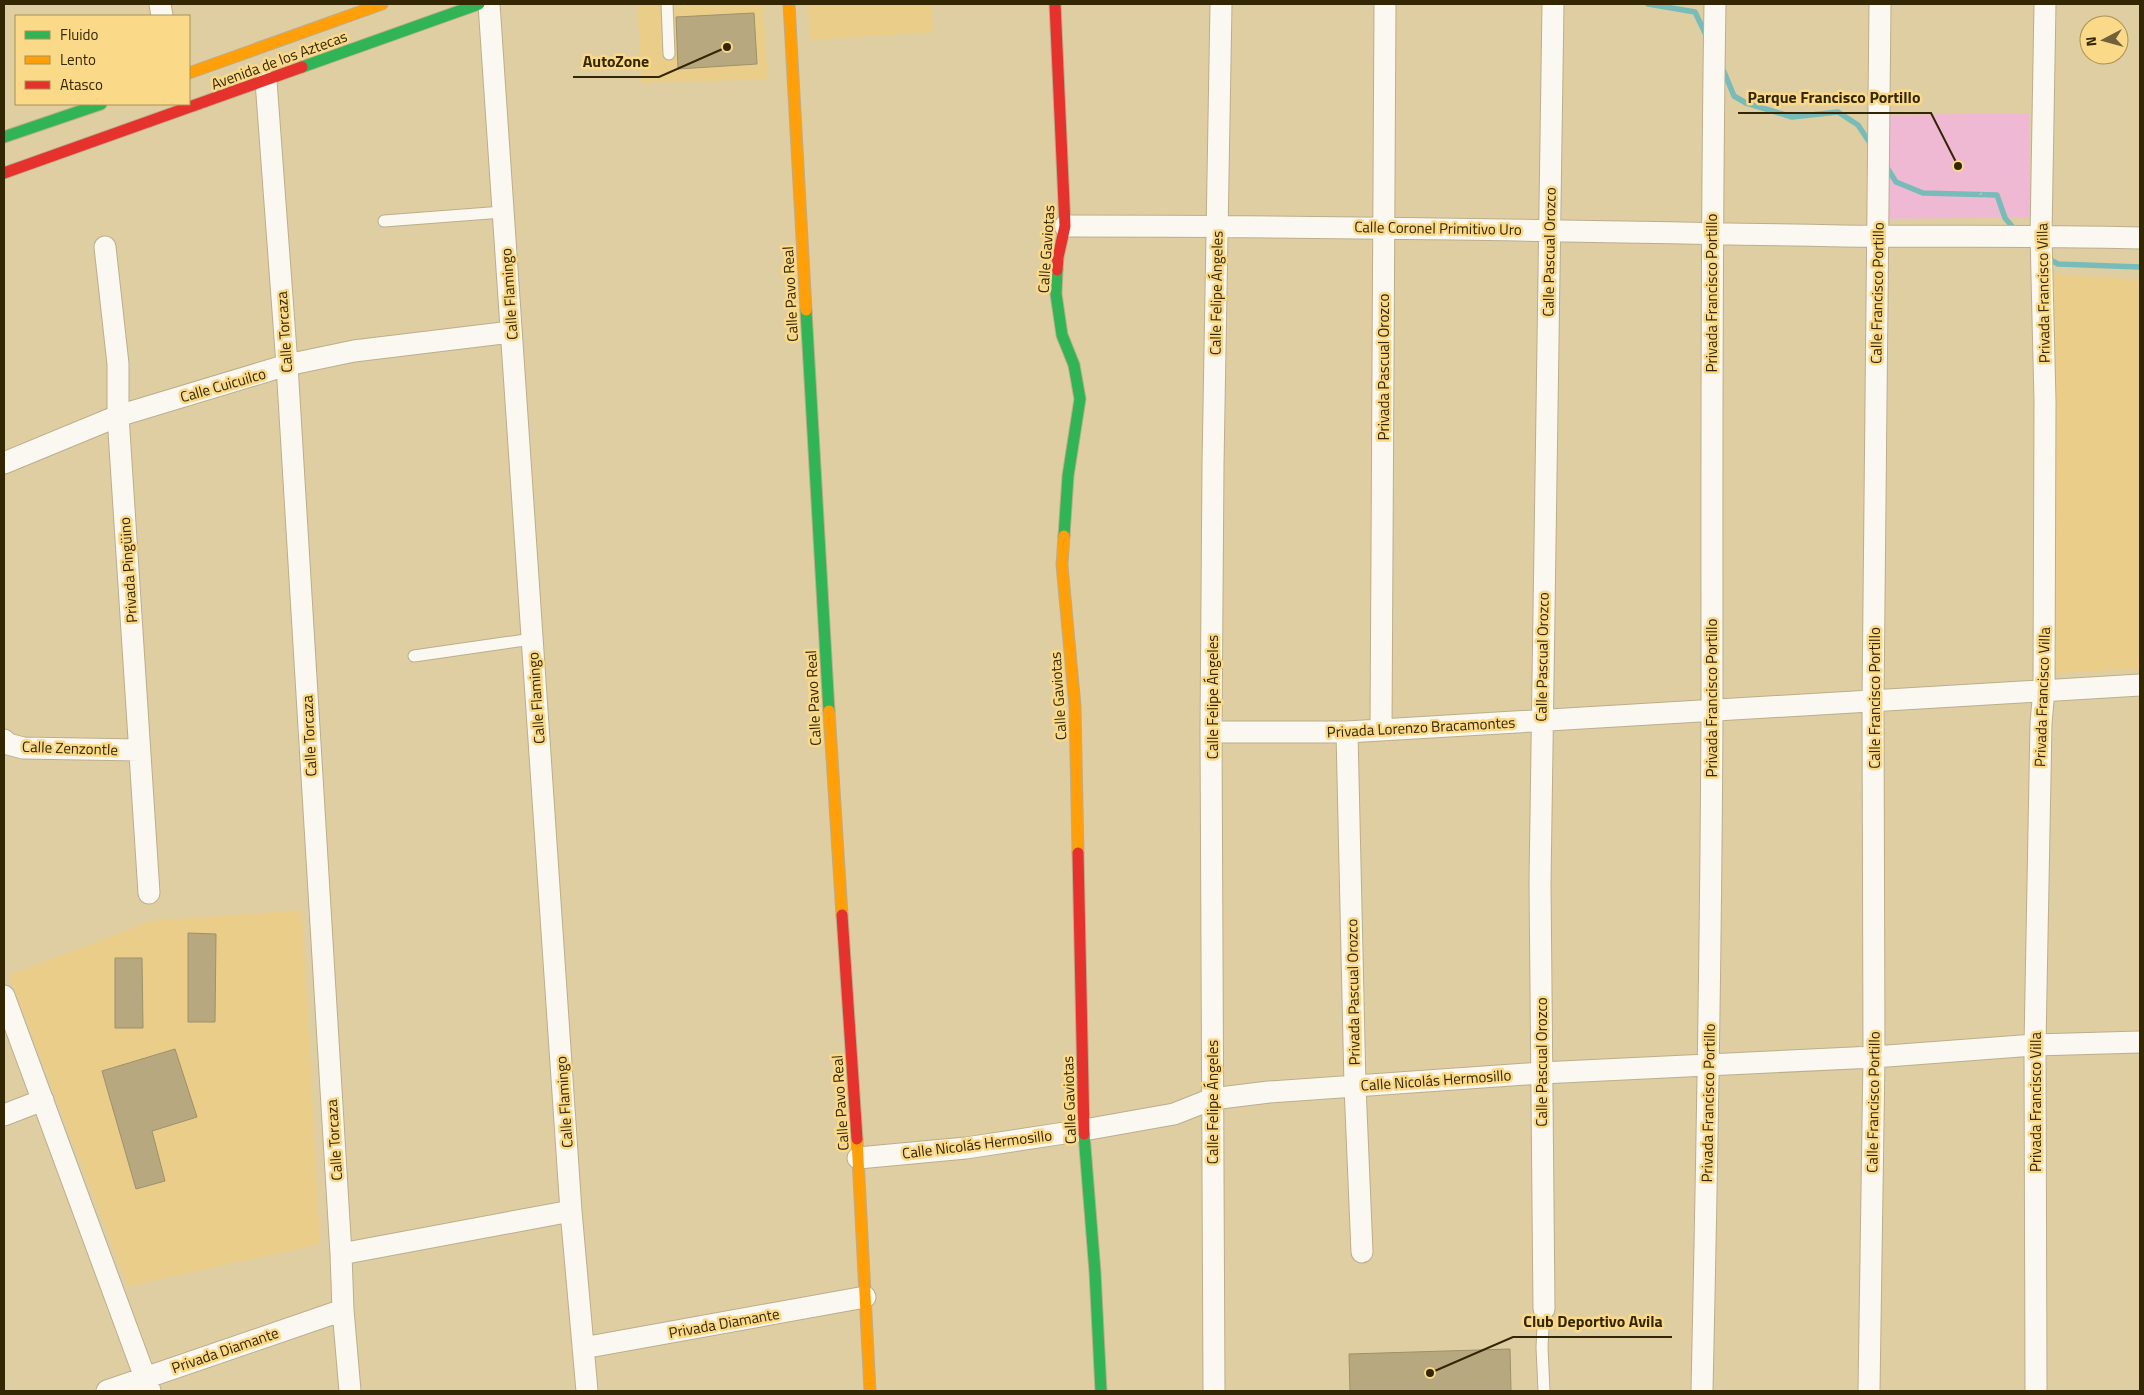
<svg xmlns="http://www.w3.org/2000/svg" width="2144" height="1395" font-family="'Titillium Web',sans-serif">
  <rect width="100%" height="100%" fill="#e0cea3"/>
  <path fill="#e9cd89" d="M 637,4 L 763,4 L 768,79 L 642,83 Z
    M 808,4 L 931,4 L 933,32 L 810,40 Z
    M 2053,274 L 2140,280 L 2140,669 L 2053,673 Z
    M 302,910 L 320,1244 L 128,1286 L 9,975 L 151,921 Z"/>
  <path fill="#f0b9d3" d="M 2029,113 L 2031,217 L 1886,219 L 1885,115 Z"/>
  <g fill="none" stroke-linecap="round" stroke-linejoin="round">
    <path stroke="#78bcb9" stroke-width="5.5" d="M 1648,4 L 1695,12 L 1707,37
      M 1722,67 L 1734,96 L 1746,103 L 1792,117 L 1838,112 L 1858,125 L 1872,146
      M 1886,166 L 1896,182 L 1923,193 L 1997,195 L 2005,218 L 2016,231
      M 2047,258 L 2058,264 L 2140,267"/>
  </g>
  <path fill="#b8a87f" stroke="#9e906b" d="M 754,13 L 757,64 L 678,69 L 676,17 Z
    M 188,933 L 216,934 L 215,1022 L 188,1022 Z
    M 115,958 L 142,958 L 143,1028 L 115,1028 Z
    M 175,1049 L 197,1117 L 152,1131 L 165,1181 L 136,1189 L 102,1071 Z
    M 1510,1349 L 1511,1391 L 1350,1391 L 1349,1354 Z"/>
  <g fill="none" stroke-linecap="round" stroke-linejoin="round">
    <defs>
      <path id="lane" d="M 667,4 L 669,54
        M 384,221 L 503,212
        M 414,656 L 532,639
        M 1544,1391 L 1542,1347 L 1544,1309"/>
      <path id="street" d="M 160,4 L 162,16
        M 489,4 L 571,1211 L 587,1391
        M 266,81 L 287,365 L 341,1254 L 343,1310 L 350,1391
        M 1065,226 C 1325,226 1584,231 1843,236 C 1942,237 2041,235 2140,238
        M 105,247 L 118,364 L 118,416 L 149,893
        M 4,463 L 118,416 L 287,365 L 354,351 L 511,332
        M 1381,730 L 1385,4
        M 1211,732 L 1347,732 L 2140,685
        M 1347,732 L 1355,1086 L 1362,1252
        M 4,740 L 8,744 L 23,748 L 139,750
        M 4,996 L 150,1391
        M 4,1115 L 43,1100
        M 858,1158 L 966,1148 L 1084,1130 L 1174,1114 L 1212,1099 L 1269,1092 L 1541,1073 L 1874,1057 L 2035,1045 L 2140,1042
        M 341,1254 L 571,1211
        M 1544,1309 L 1540,883 L 1553,4
        M 583,1348 L 865,1297
        M 107,1391 L 343,1310
        M 1214,1391 L 1211,732 L 1213,465 L 1221,4
        M 1702,1391 C 1707,1163 1711,936 1712,708 C 1712,473 1711,239 1715,4
        M 1869,1391 L 1874,1057 L 1873,701 L 1880,4
        M 2036,1391 L 2035,1045 L 2041,723 L 2044,690 L 2045,401 L 2041,235 L 2045,4"/>
      <path id="fast" d="M 302,67 L 479,4
        M 4,137 L 101,104
        M 1057,270 L 1056,294 L 1062,335 L 1074,365 L 1080,399 L 1068,476 L 1064,536
        M 806,310 L 829,711
        M 1084,1134 L 1095,1272 L 1101,1391"/>
      <path id="slow" d="M 789,4 L 806,310
        M 189,73 L 382,4
        M 1064,536 L 1062,565 L 1075,706 L 1078,853
        M 829,711 L 842,915
        M 857,1139 L 870,1391"/>
      <path id="jam" d="M 1055,4 L 1065,226 L 1058,257 L 1057,270
        M 4,173 L 302,67
        M 1078,853 L 1084,1134
        M 842,915 L 857,1139"/>
    </defs>
    <use href="#lane" stroke="#bcae8b" stroke-width="13"/>
    <use href="#street" stroke="#bcae8b" stroke-width="23"/>
    <use href="#fast" stroke="#bcae8b" stroke-width="13"/>
    <use href="#slow" stroke="#bcae8b" stroke-width="13"/>
    <use href="#jam" stroke="#bcae8b" stroke-width="13"/>
    <path stroke="#d1cbbe" stroke-width="3" stroke-dasharray="1 4" stroke-linecap="butt" d="M 1965,182 L 1977,188 L 1995,216"/>
    <use href="#lane" stroke="#faf8f1" stroke-width="11"/>
    <use href="#street" stroke="#faf8f1" stroke-width="21"/>
    <use href="#fast" stroke="#30b455" stroke-width="11"/>
    <use href="#slow" stroke="#ff9f0a" stroke-width="11"/>
    <use href="#jam" stroke="#e5322d" stroke-width="11"/>
  </g>
  <g text-anchor="middle" dominant-baseline="central" stroke-width="5" stroke-linejoin="round" paint-order="stroke">
    <g font-size="15" fill="#332603" stroke="#fad989">
      <text transform="translate(279 60) rotate(-20)">Avenida de los Aztecas</text>
      <text transform="translate(1438 228) rotate(1)">Calle Coronel Primitivo Uro</text>
      <text transform="translate(1046 249) rotate(-86)">Calle Gaviotas</text>
      <text transform="translate(1549 252) rotate(-89)">Calle Pascual Orozco</text>
      <text transform="translate(1216 293) rotate(-89)">Calle Felipe Ángeles</text>
      <text transform="translate(1711 293) rotate(-90)">Privada Francisco Portillo</text>
      <text transform="translate(1877 293) rotate(-89)">Calle Francisco Portillo</text>
      <text transform="translate(2043 293) rotate(-91)">Privada Francisco Villa</text>
      <text transform="translate(509 294) rotate(-94)">Calle Flamingo</text>
      <text transform="translate(790 294) rotate(-93)">Calle Pavo Real</text>
      <text transform="translate(284 332) rotate(-94)">Calle Torcaza</text>
      <text transform="translate(1383 367) rotate(-90)">Privada Pascual Orozco</text>
      <text transform="translate(223 385) rotate(-16)">Calle Cuicuilco</text>
      <text transform="translate(128 570) rotate(-94)">Privada Pingüino</text>
      <text transform="translate(1542 657) rotate(-89)">Calle Pascual Orozco</text>
      <text transform="translate(1058 696) rotate(-94)">Calle Gaviotas</text>
      <text transform="translate(1212 697) rotate(-90)">Calle Felipe Ángeles</text>
      <text transform="translate(2042 697) rotate(-88)">Privada Francisco Villa</text>
      <text transform="translate(536 698) rotate(-94)">Calle Flamingo</text>
      <text transform="translate(813 698) rotate(-93)">Calle Pavo Real</text>
      <text transform="translate(1711 698) rotate(-90)">Privada Francisco Portillo</text>
      <text transform="translate(1874 698) rotate(-90)">Calle Francisco Portillo</text>
      <text transform="translate(1421 727) rotate(-3)">Privada Lorenzo Bracamontes</text>
      <text transform="translate(309 736) rotate(-93)">Calle Torcaza</text>
      <text transform="translate(70 748) rotate(2)">Calle Zenzontle</text>
      <text transform="translate(1353 992) rotate(-91)">Privada Pascual Orozco</text>
      <text transform="translate(1541 1062) rotate(-90)">Calle Pascual Orozco</text>
      <text transform="translate(1436 1080) rotate(-4)">Calle Nicolás Hermosillo</text>
      <text transform="translate(1069 1100) rotate(-92)">Calle Gaviotas</text>
      <text transform="translate(564 1102) rotate(-94)">Calle Flamingo</text>
      <text transform="translate(1212 1102) rotate(-90)">Calle Felipe Ángeles</text>
      <text transform="translate(1873 1102) rotate(-89)">Calle Francisco Portillo</text>
      <text transform="translate(2035 1102) rotate(-90)">Privada Francisco Villa</text>
      <text transform="translate(840 1103) rotate(-94)">Calle Pavo Real</text>
      <text transform="translate(1708 1103) rotate(-89)">Privada Francisco Portillo</text>
      <text transform="translate(334 1140) rotate(-94)">Calle Torcaza</text>
      <text transform="translate(977 1144) rotate(-7)">Calle Nicolás Hermosillo</text>
      <text transform="translate(724 1323) rotate(-10)">Privada Diamante</text>
      <text transform="translate(225 1350) rotate(-19)">Privada Diamante</text>
    </g>
  </g>
  <path fill="none" stroke="#332603" stroke-width="2" d="M727 47L659 77H573M1958 166L1931 113H1738M1430 1373L1513 1337H1672"/>
  <g fill="#332603" stroke="#fad989" stroke-width="2">
    <circle cx="727" cy="47" r="5"/>
    <circle cx="1958" cy="166" r="5"/>
    <circle cx="1430" cy="1373" r="5"/>
  </g>
  <g font-size="16" text-anchor="middle" font-weight="bold" fill="#332603" stroke="#fad989" stroke-width="5" stroke-linejoin="round" paint-order="stroke">
    <text x="616" y="67">AutoZone</text>
    <text x="1834" y="103">Parque Francisco Portillo</text>
    <text x="1593" y="1327">Club Deportivo Avila</text>
  </g>
  <rect width="2144" height="1395" fill="none" stroke="#332603" stroke-width="10"/>
  <rect x="15" y="15" width="175" height="90" fill="#fad989" stroke="#aa9153"/>
  <rect x="25" y="31" width="25" height="8" fill="#30b455" stroke="#aa9153"/>
  <text x="60" y="40" font-size="15" fill="#332603">Fluido</text>
  <rect x="25" y="56" width="25" height="8" fill="#ff9f0a" stroke="#aa9153"/>
  <text x="60" y="65" font-size="15" fill="#332603">Lento</text>
  <rect x="25" y="81" width="25" height="8" fill="#e5322d" stroke="#aa9153"/>
  <text x="60" y="90" font-size="15" fill="#332603">Atasco</text>
  <g transform="translate(2104 40) rotate(264)"><circle r="24" fill="#fad989" stroke="#aa9153"/>
  <path d="M0-4L9 19L0 12L-9 19Z" fill="#70613b"/>
  <text y="-8" font-size="14" font-weight="bold" text-anchor="middle" fill="#332603">N</text>
  </g>
</svg>
